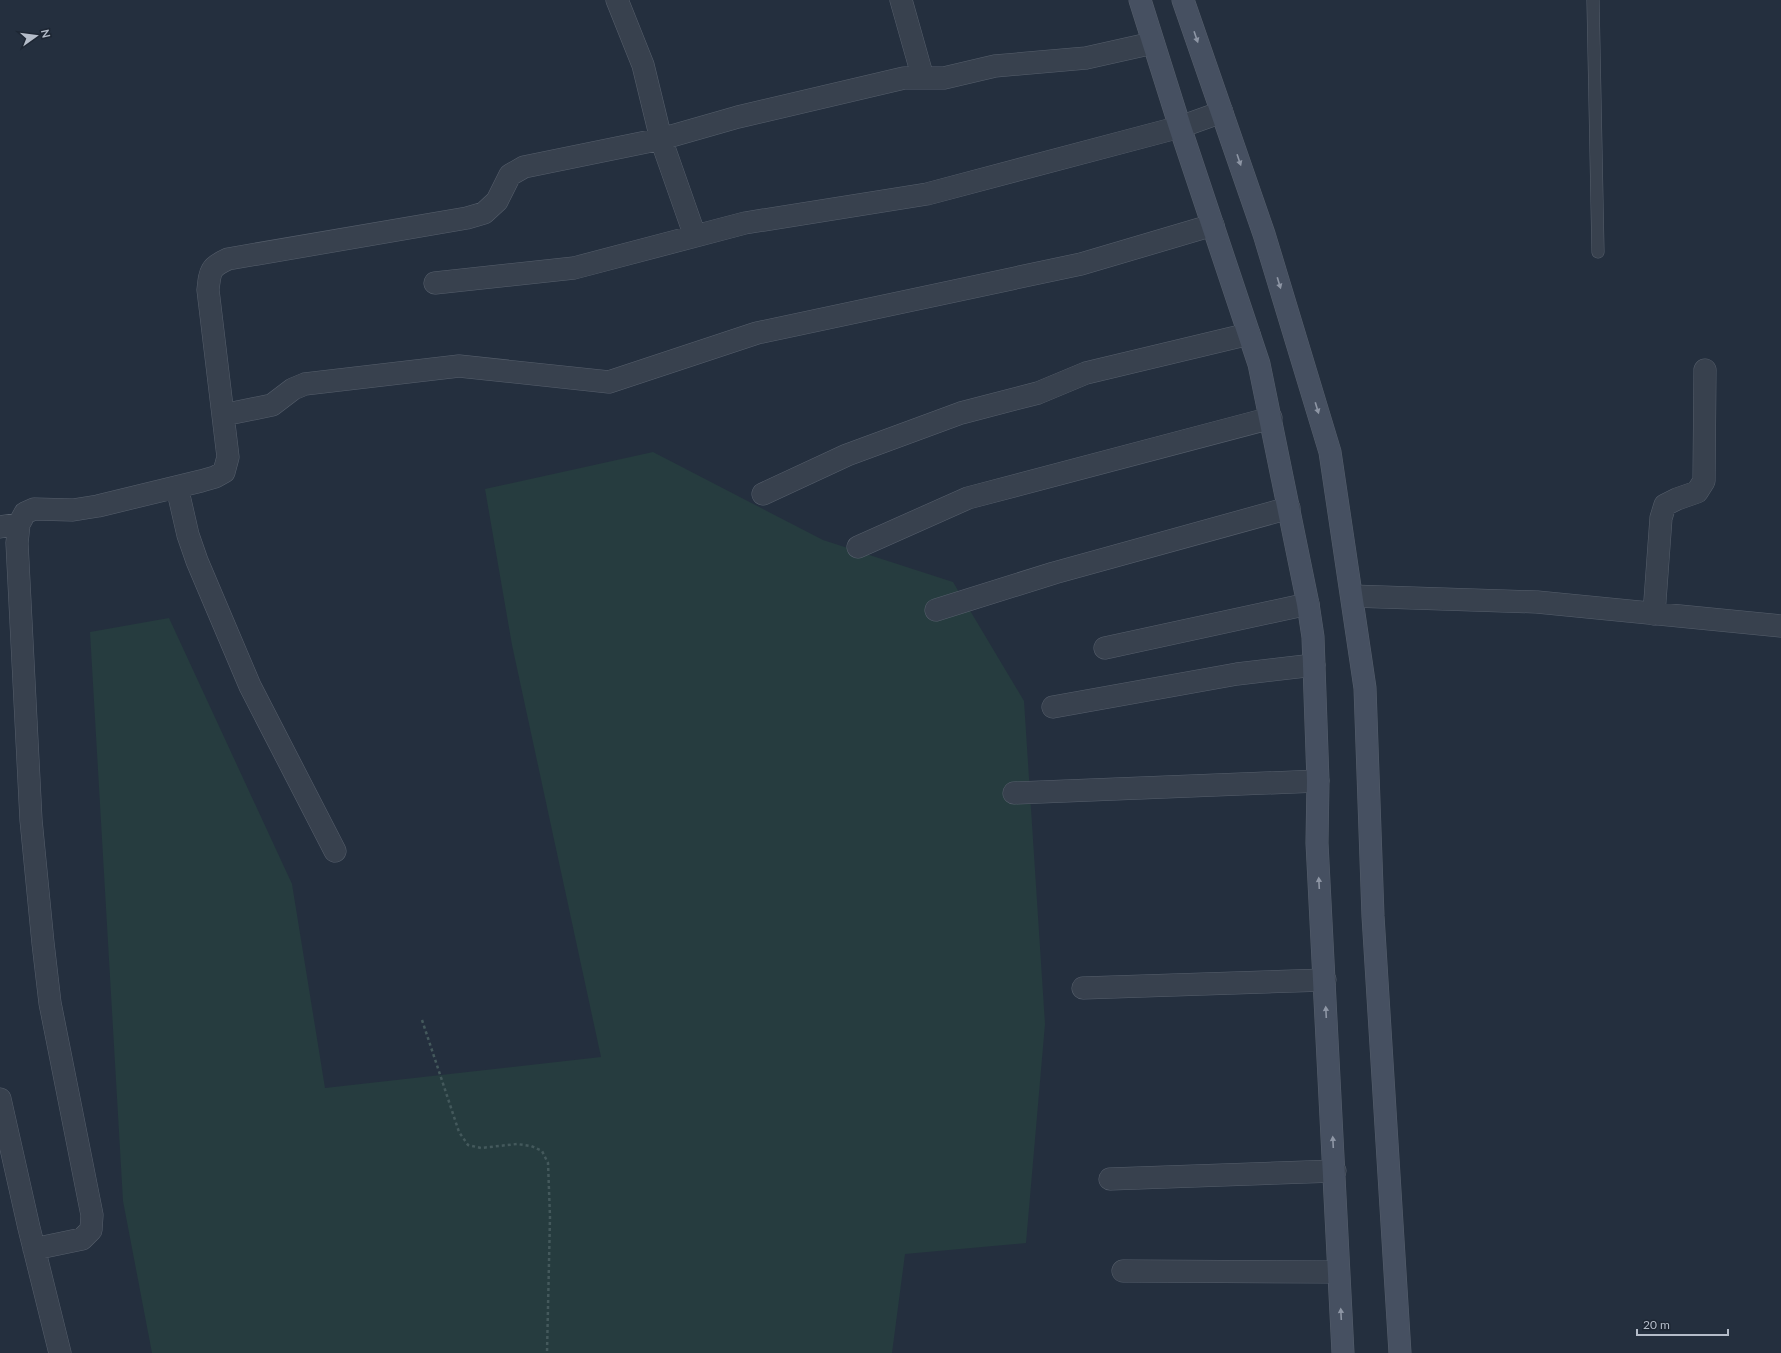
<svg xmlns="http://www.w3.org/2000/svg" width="1781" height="1353" font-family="Lato,sans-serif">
  <rect width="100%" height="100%" fill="#242f3e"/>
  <path fill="#263c3f" d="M 653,452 L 823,540 L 953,582 L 1024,701 L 1045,1024 L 1026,1243 L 905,1254 L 892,1353 L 152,1353 L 123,1201 L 90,632 L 169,618 L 292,884 L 325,1088 L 601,1057 L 512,645 L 485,489 Z"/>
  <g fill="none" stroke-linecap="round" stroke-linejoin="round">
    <defs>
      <path id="service" d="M 1593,0 L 1598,252"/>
      <path id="minor" d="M 617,0 L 643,65 L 661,139 L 695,236
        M 901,0 L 923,78
        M 435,283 L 574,268 L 745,223 L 927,194 L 1180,127
        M 223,415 L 272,405 L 293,389 L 305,384 L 459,366 L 609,382 L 757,333 L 1081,264 L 1213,225
        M 177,487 L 188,535 L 197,561 L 250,686 L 335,851
        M 763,494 L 847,455 L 961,413 L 1038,393 L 1086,373 L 1249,334
        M 0,527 L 19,524
        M 858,547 L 968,498 L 1271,418
        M 1352,596 L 1537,602 L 1781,626
        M 936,610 L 1054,573 L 1289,508
        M 1654,614 L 1661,518 L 1665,505 L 1677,499 L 1697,492 L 1704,481 L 1705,370
        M 1105,648 L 1308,604
        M 1053,707 L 1237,674 L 1314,665
        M 1014,793 L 1318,781
        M 1083,988 L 1325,980
        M 0,1099 L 29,1228 L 60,1353
        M 1110,1179 L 1335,1171
        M 34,1249 L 82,1239 L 91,1230 L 92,1215 L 50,1003 L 43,943 L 31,820 L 17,543 L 19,524 L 25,513 L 34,509 L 73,510 L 98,506 L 201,481 L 215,477 L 224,472 L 228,457 L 208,290 C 210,271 210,267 228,259 L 467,218 L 484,213 L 497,201 L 510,175 L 524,167 L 661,139 L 738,117 L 904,78 L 944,78 L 995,66 L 1086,58 L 1153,43
        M 1123,1271 L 1338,1272"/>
      <path id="tertiary" d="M 1180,127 L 1222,112"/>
      <path id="secondary" d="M 1140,0 L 1180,127 L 1259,364 L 1308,604 L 1313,637 L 1318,781 L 1317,843 L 1343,1353
        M 1183,0 L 1264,234 L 1330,452 L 1365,688 L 1373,916 L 1400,1353"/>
    </defs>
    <use href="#service" stroke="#565f6c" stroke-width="13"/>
    <use href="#minor" stroke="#565f6c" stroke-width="23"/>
    <use href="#tertiary" stroke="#565f6c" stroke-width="23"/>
    <use href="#secondary" stroke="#565f6c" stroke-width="23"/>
    <path stroke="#44595c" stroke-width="2.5" stroke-dasharray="3 3" stroke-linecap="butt" d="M 422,1020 L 459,1132 L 468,1145 L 481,1148 L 517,1144 L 531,1146 L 542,1151 L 548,1163 L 550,1217 L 547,1353"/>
    <use href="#service" stroke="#38414e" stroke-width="12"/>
    <use href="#minor" stroke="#38414e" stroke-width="22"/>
    <use href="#tertiary" stroke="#38414e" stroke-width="22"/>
    <use href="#secondary" stroke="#465061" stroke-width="22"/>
  </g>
  <defs><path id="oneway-solid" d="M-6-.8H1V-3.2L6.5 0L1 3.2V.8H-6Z"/></defs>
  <g fill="#8e96a5">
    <use href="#oneway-solid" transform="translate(1196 37) rotate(71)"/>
    <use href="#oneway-solid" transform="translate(1239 160) rotate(71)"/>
    <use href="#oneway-solid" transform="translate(1279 283) rotate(73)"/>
    <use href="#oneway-solid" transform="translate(1317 408) rotate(73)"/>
    <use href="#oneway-solid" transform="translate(1319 883) rotate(-93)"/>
    <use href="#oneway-solid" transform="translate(1326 1012) rotate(-93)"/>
    <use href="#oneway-solid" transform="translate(1333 1142) rotate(-93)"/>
    <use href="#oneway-solid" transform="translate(1341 1314) rotate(-93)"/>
  </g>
  <g transform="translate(36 36) rotate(76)" stroke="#1d2633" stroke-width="3" paint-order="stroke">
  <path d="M0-3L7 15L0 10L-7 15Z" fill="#b4bcc9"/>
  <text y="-6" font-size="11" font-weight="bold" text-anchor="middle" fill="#b4bcc9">N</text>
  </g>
  <path d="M1637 1329v6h91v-6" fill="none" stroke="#b4bcc9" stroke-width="2"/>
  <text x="1643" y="1329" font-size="12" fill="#b4bcc9" stroke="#1d2633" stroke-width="3" paint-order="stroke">20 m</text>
</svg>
